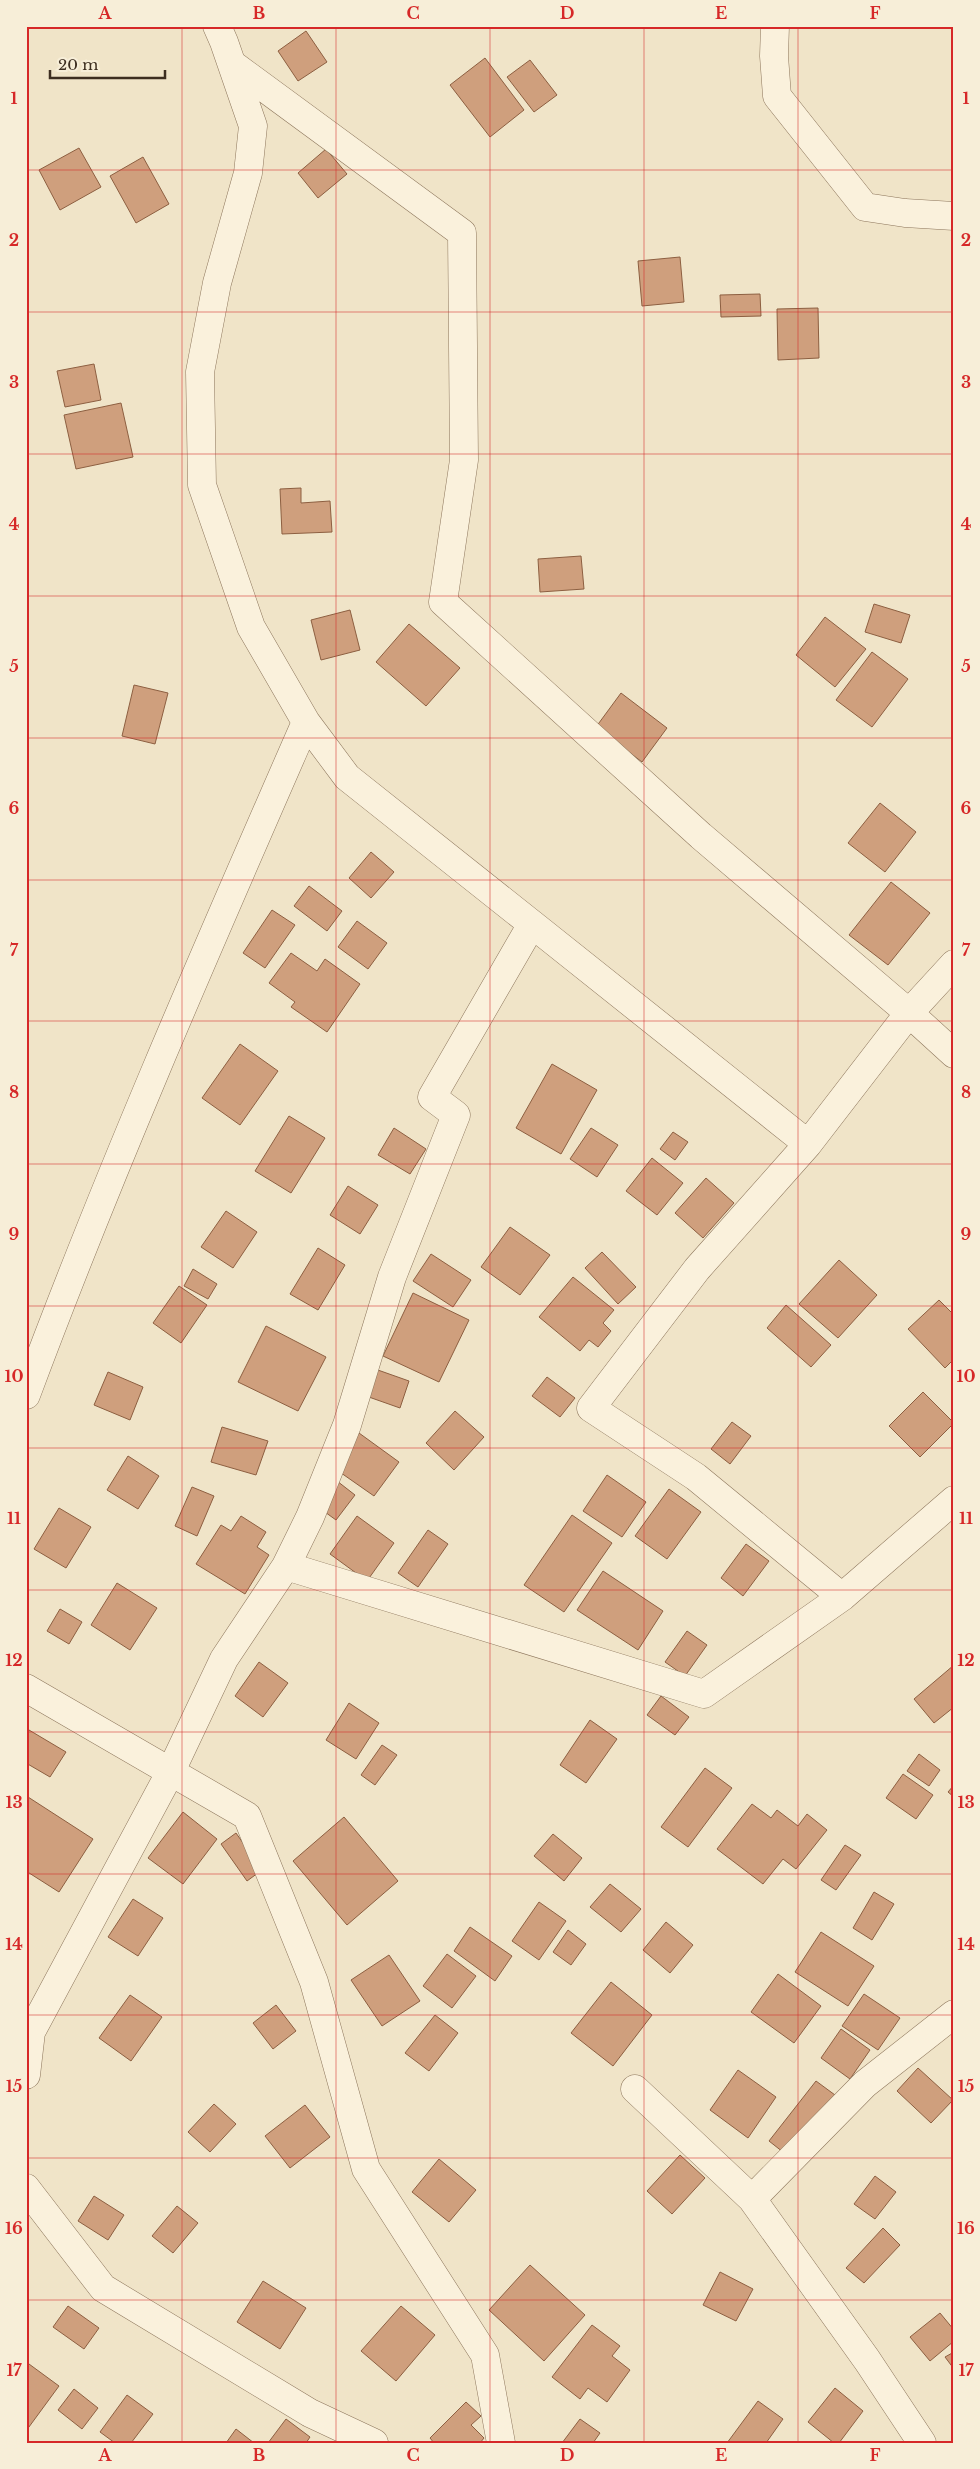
<svg xmlns="http://www.w3.org/2000/svg" width="980" height="2469" font-family="'Libre Baskerville',serif">
  <rect width="100%" height="100%" fill="#f0e4c8"/>
  <path fill="#cf9f7d" stroke="#8d5f41" d="M 306,31 L 327,62 L 298,81 L 278,51 Z
    M 485,58 L 524,110 L 490,137 L 450,85 Z
    M 530,60 L 557,95 L 534,112 L 507,77 Z
    M 79,148 L 101,187 L 60,210 L 39,170 Z
    M 326,149 L 347,174 L 318,198 L 298,173 Z
    M 143,157 L 169,204 L 136,223 L 110,176 Z
    M 680,257 L 684,302 L 642,306 L 638,261 Z
    M 760,294 L 761,316 L 721,317 L 720,295 Z
    M 818,308 L 819,358 L 778,360 L 777,309 Z
    M 94,364 L 101,400 L 65,407 L 57,371 Z
    M 121,403 L 133,457 L 76,469 L 64,415 Z
    M 301,488 L 301,503 L 330,501 L 332,532 L 282,534 L 280,489 Z
    M 581,556 L 584,589 L 540,592 L 538,559 Z
    M 874,604 L 910,615 L 901,643 L 865,632 Z
    M 350,610 L 360,650 L 321,660 L 311,620 Z
    M 825,617 L 866,649 L 835,687 L 796,655 Z
    M 409,624 L 460,668 L 426,706 L 376,662 Z
    M 872,652 L 908,679 L 872,727 L 836,700 Z
    M 134,685 L 168,693 L 155,744 L 122,736 Z
    M 621,693 L 667,728 L 642,762 L 596,727 Z
    M 880,803 L 916,832 L 885,872 L 848,843 Z
    M 371,852 L 394,872 L 371,898 L 349,878 Z
    M 891,882 L 930,913 L 888,965 L 849,935 Z
    M 309,886 L 342,911 L 327,931 L 294,906 Z
    M 272,910 L 295,925 L 265,968 L 243,953 Z
    M 357,921 L 387,943 L 368,969 L 338,947 Z
    M 291,953 L 317,971 L 325,959 L 360,984 L 327,1032 L 291,1007 L 295,1002 L 269,983 Z
    M 240,1044 L 278,1071 L 240,1125 L 202,1098 Z
    M 552,1064 L 597,1090 L 561,1154 L 516,1128 Z
    M 289,1116 L 325,1138 L 291,1193 L 255,1171 Z
    M 394,1128 L 426,1149 L 410,1174 L 378,1155 Z
    M 591,1128 L 618,1145 L 597,1177 L 570,1159 Z
    M 673,1132 L 688,1142 L 675,1160 L 660,1149 Z
    M 652,1158 L 683,1183 L 657,1215 L 626,1191 Z
    M 706,1178 L 734,1203 L 703,1238 L 675,1213 Z
    M 348,1186 L 378,1205 L 360,1234 L 330,1215 Z
    M 226,1211 L 257,1232 L 233,1268 L 201,1247 Z
    M 510,1227 L 550,1255 L 520,1295 L 481,1267 Z
    M 318,1248 L 345,1265 L 318,1310 L 290,1294 Z
    M 602,1252 L 636,1287 L 618,1304 L 585,1268 Z
    M 431,1254 L 471,1280 L 453,1307 L 413,1281 Z
    M 839,1260 L 877,1295 L 838,1338 L 799,1304 Z
    M 193,1269 L 217,1284 L 208,1299 L 184,1286 Z
    M 573,1277 L 614,1310 L 603,1323 L 611,1331 L 598,1347 L 589,1340 L 580,1351 L 539,1317 Z
    M 179,1286 L 207,1305 L 181,1343 L 153,1323 Z
    M 413,1293 L 469,1320 L 439,1382 L 383,1356 Z
    M 939,1300 L 954,1315 L 954,1359 L 945,1368 L 908,1329 Z
    M 786,1305 L 831,1345 L 811,1367 L 767,1328 Z
    M 266,1326 L 326,1357 L 298,1411 L 238,1382 Z
    M 375,1369 L 409,1381 L 400,1408 L 366,1396 Z
    M 108,1372 L 143,1387 L 130,1420 L 94,1405 Z
    M 547,1377 L 575,1398 L 560,1417 L 532,1396 Z
    M 923,1392 L 954,1423 L 920,1457 L 889,1426 Z
    M 455,1411 L 484,1437 L 454,1470 L 426,1443 Z
    M 732,1422 L 751,1436 L 730,1464 L 711,1449 Z
    M 222,1427 L 268,1441 L 256,1475 L 211,1462 Z
    M 359,1433 L 399,1462 L 374,1496 L 334,1468 Z
    M 128,1456 L 159,1476 L 138,1509 L 107,1490 Z
    M 607,1475 L 646,1502 L 622,1537 L 583,1511 Z
    M 337,1481 L 355,1495 L 336,1520 L 318,1507 Z
    M 192,1487 L 214,1496 L 197,1536 L 175,1526 Z
    M 669,1489 L 701,1512 L 667,1559 L 635,1536 Z
    M 59,1508 L 91,1527 L 66,1568 L 34,1549 Z
    M 572,1515 L 612,1543 L 564,1612 L 524,1585 Z
    M 241,1516 L 266,1532 L 257,1547 L 269,1555 L 245,1594 L 196,1564 L 221,1525 L 231,1531 Z
    M 357,1516 L 394,1543 L 367,1581 L 330,1554 Z
    M 428,1530 L 448,1544 L 418,1587 L 398,1573 Z
    M 746,1544 L 769,1561 L 743,1596 L 721,1578 Z
    M 603,1571 L 663,1611 L 638,1650 L 577,1610 Z
    M 117,1583 L 157,1608 L 130,1650 L 91,1625 Z
    M 60,1609 L 82,1622 L 69,1644 L 47,1631 Z
    M 687,1631 L 707,1645 L 685,1676 L 665,1662 Z
    M 259,1662 L 288,1683 L 263,1717 L 235,1696 Z
    M 954,1665 L 954,1707 L 934,1723 L 914,1699 Z
    M 661,1696 L 689,1717 L 675,1735 L 647,1715 Z
    M 349,1703 L 379,1723 L 356,1759 L 326,1740 Z
    M 590,1720 L 617,1739 L 586,1783 L 560,1765 Z
    M 29,1730 L 66,1752 L 50,1777 L 26,1763 L 26,1735 Z
    M 382,1745 L 397,1755 L 375,1785 L 361,1775 Z
    M 919,1754 L 940,1770 L 929,1786 L 907,1771 Z
    M 705,1768 L 732,1788 L 688,1847 L 661,1827 Z
    M 903,1774 L 933,1795 L 916,1819 L 886,1798 Z
    M 954,1785 L 954,1797 L 948,1792 Z
    M 28,1797 L 93,1839 L 59,1892 L 26,1871 Z
    M 752,1804 L 771,1818 L 777,1810 L 798,1826 L 807,1814 L 827,1830 L 796,1869 L 783,1859 L 763,1884 L 717,1849 Z
    M 183,1812 L 217,1839 L 183,1884 L 148,1858 Z
    M 344,1817 L 398,1881 L 347,1925 L 293,1861 Z
    M 236,1833 L 262,1870 L 247,1881 L 221,1844 Z
    M 553,1834 L 582,1858 L 564,1881 L 534,1856 Z
    M 845,1845 L 861,1855 L 836,1890 L 821,1880 Z
    M 610,1884 L 641,1909 L 621,1932 L 590,1907 Z
    M 874,1892 L 894,1904 L 872,1940 L 853,1928 Z
    M 133,1899 L 163,1918 L 138,1956 L 108,1937 Z
    M 539,1902 L 566,1921 L 539,1960 L 512,1941 Z
    M 666,1922 L 693,1945 L 670,1973 L 643,1950 Z
    M 470,1927 L 512,1956 L 495,1981 L 454,1951 Z
    M 568,1930 L 586,1944 L 571,1965 L 553,1952 Z
    M 821,1932 L 874,1966 L 848,2006 L 795,1972 Z
    M 447,1954 L 476,1976 L 452,2008 L 423,1986 Z
    M 389,1955 L 420,2001 L 382,2026 L 351,1980 Z
    M 778,1974 L 821,2006 L 794,2043 L 751,2012 Z
    M 611,1982 L 652,2015 L 613,2066 L 571,2033 Z
    M 864,1994 L 900,2018 L 878,2050 L 842,2026 Z
    M 130,1995 L 162,2017 L 131,2061 L 99,2038 Z
    M 276,2005 L 296,2031 L 273,2049 L 253,2023 Z
    M 435,2015 L 458,2033 L 429,2071 L 405,2053 Z
    M 841,2029 L 870,2050 L 850,2079 L 821,2058 Z
    M 918,2068 L 953,2100 L 931,2123 L 897,2091 Z
    M 738,2070 L 776,2097 L 748,2138 L 710,2110 Z
    M 816,2081 L 835,2095 L 788,2156 L 769,2141 Z
    M 214,2104 L 236,2124 L 210,2152 L 188,2132 Z
    M 305,2105 L 330,2137 L 290,2168 L 265,2136 Z
    M 680,2155 L 705,2178 L 672,2214 L 647,2191 Z
    M 439,2159 L 476,2190 L 449,2222 L 412,2192 Z
    M 875,2176 L 896,2192 L 875,2219 L 854,2204 Z
    M 94,2196 L 124,2215 L 108,2240 L 78,2221 Z
    M 177,2206 L 198,2223 L 173,2253 L 152,2236 Z
    M 883,2228 L 900,2245 L 864,2283 L 846,2268 Z
    M 530,2265 L 585,2315 L 544,2361 L 489,2310 Z
    M 720,2272 L 753,2289 L 736,2321 L 703,2305 Z
    M 263,2281 L 306,2308 L 280,2349 L 237,2322 Z
    M 68,2306 L 99,2328 L 84,2349 L 53,2327 Z
    M 401,2306 L 435,2335 L 396,2381 L 361,2351 Z
    M 940,2313 L 954,2330 L 954,2341 L 930,2361 L 910,2337 Z
    M 592,2325 L 620,2346 L 612,2356 L 630,2370 L 607,2402 L 588,2388 L 580,2399 L 552,2377 Z
    M 954,2352 L 954,2369 L 945,2357 Z
    M 29,2364 L 59,2386 L 26,2431 L 26,2368 Z
    M 835,2388 L 863,2411 L 839,2443 L 834,2443 L 808,2422 Z
    M 74,2389 L 98,2408 L 82,2429 L 58,2410 Z
    M 127,2395 L 153,2414 L 131,2443 L 115,2443 L 100,2432 Z
    M 758,2401 L 783,2419 L 766,2443 L 727,2443 Z
    M 466,2402 L 481,2416 L 471,2425 L 484,2438 L 480,2443 L 434,2443 L 430,2438 Z
    M 286,2419 L 310,2437 L 306,2443 L 268,2443 Z
    M 580,2419 L 600,2433 L 593,2443 L 562,2443 Z
    M 236,2429 L 254,2443 L 226,2443 Z"/>
  <g fill="none" stroke-linecap="round" stroke-linejoin="round">
    <defs>
      <path id="street" d="M 775,26 L 774,56 L 777,96 L 865,207 L 905,213 L 954,216
        M 232,64 L 462,233 L 464,460 L 443,602 L 701,836 L 909,1013 L 954,1054
        M 532,924 L 808,1144
        M 26,1395 C 111,1167 209,944 306,722
        M 286,1566 L 704,1694 L 842,1597 L 954,1500
        M 842,1597 L 696,1477 L 591,1408 L 697,1269 L 808,1144 L 909,1013 L 954,964
        M 26,1688 L 247,1816 L 314,1982 L 366,2169 L 485,2355 L 501,2443
        M 26,2075 L 31,2032 L 171,1771 L 224,1659 L 286,1566 L 310,1517 L 347,1425 L 392,1277 L 456,1115 L 432,1097 L 532,924 L 347,777 L 306,722 L 251,627 L 202,485 L 200,372 L 217,283 L 248,173 L 253,126 L 224,42 L 217,26
        M 635,2089 L 752,2199 L 867,2360 L 922,2443
        M 26,2188 L 103,2288 L 310,2413 L 374,2443
        M 752,2199 L 865,2084 L 954,2014"/>
    </defs>
    <use href="#street" stroke="#8d765c" stroke-width="29"/>
    <use href="#street" stroke="#faf1dc" stroke-width="28"/>
  </g>
  <path fill="none" stroke="#d62828" stroke-width="1" stroke-opacity="0.55" d="M 182,26 L 182,2443M 336,26 L 336,2443M 490,26 L 490,2443M 644,26 L 644,2443M 798,26 L 798,2443M 26,170 L 954,170M 26,312 L 954,312M 26,454 L 954,454M 26,596 L 954,596M 26,738 L 954,738M 26,880 L 954,880M 26,1021 L 954,1021M 26,1164 L 954,1164M 26,1306 L 954,1306M 26,1448 L 954,1448M 26,1590 L 954,1590M 26,1732 L 954,1732M 26,1874 L 954,1874M 26,2015 L 954,2015M 26,2158 L 954,2158M 26,2300 L 954,2300"/>
  <rect width="980" height="2469" fill="none" stroke="#f7eed8" stroke-width="55"/>
  <path d="M50 70v8h115v-8" fill="none" stroke="#3d2e20" stroke-width="2.5"/>
  <text x="58" y="70" font-size="15" fill="#3d2e20" stroke="#f7eed8" stroke-width="4" paint-order="stroke">20 m</text>
  <rect x="28" y="28" width="924" height="2414" fill="none" stroke="#d62828" stroke-width="2"/>
  <g font-size="16" text-anchor="middle" font-weight="bold" fill="#d62828">
    <text x="105" y="19">A</text>
    <text x="259" y="19">B</text>
    <text x="413" y="19">C</text>
    <text x="567" y="19">D</text>
    <text x="721" y="19">E</text>
    <text x="875" y="19">F</text>
    <text x="14" y="104">1</text>
    <text x="966" y="104">1</text>
    <text x="14" y="246">2</text>
    <text x="966" y="246">2</text>
    <text x="14" y="388">3</text>
    <text x="966" y="388">3</text>
    <text x="14" y="530">4</text>
    <text x="966" y="530">4</text>
    <text x="14" y="672">5</text>
    <text x="966" y="672">5</text>
    <text x="14" y="814">6</text>
    <text x="966" y="814">6</text>
    <text x="14" y="956">7</text>
    <text x="966" y="956">7</text>
    <text x="14" y="1098">8</text>
    <text x="966" y="1098">8</text>
    <text x="14" y="1240">9</text>
    <text x="966" y="1240">9</text>
    <text x="14" y="1382">10</text>
    <text x="966" y="1382">10</text>
    <text x="14" y="1524">11</text>
    <text x="966" y="1524">11</text>
    <text x="14" y="1666">12</text>
    <text x="966" y="1666">12</text>
    <text x="14" y="1808">13</text>
    <text x="966" y="1808">13</text>
    <text x="14" y="1950">14</text>
    <text x="966" y="1950">14</text>
    <text x="14" y="2092">15</text>
    <text x="966" y="2092">15</text>
    <text x="14" y="2234">16</text>
    <text x="966" y="2234">16</text>
    <text x="14" y="2376">17</text>
    <text x="966" y="2376">17</text>
    <text x="105" y="2461">A</text>
    <text x="259" y="2461">B</text>
    <text x="413" y="2461">C</text>
    <text x="567" y="2461">D</text>
    <text x="721" y="2461">E</text>
    <text x="875" y="2461">F</text>
  </g>
</svg>
